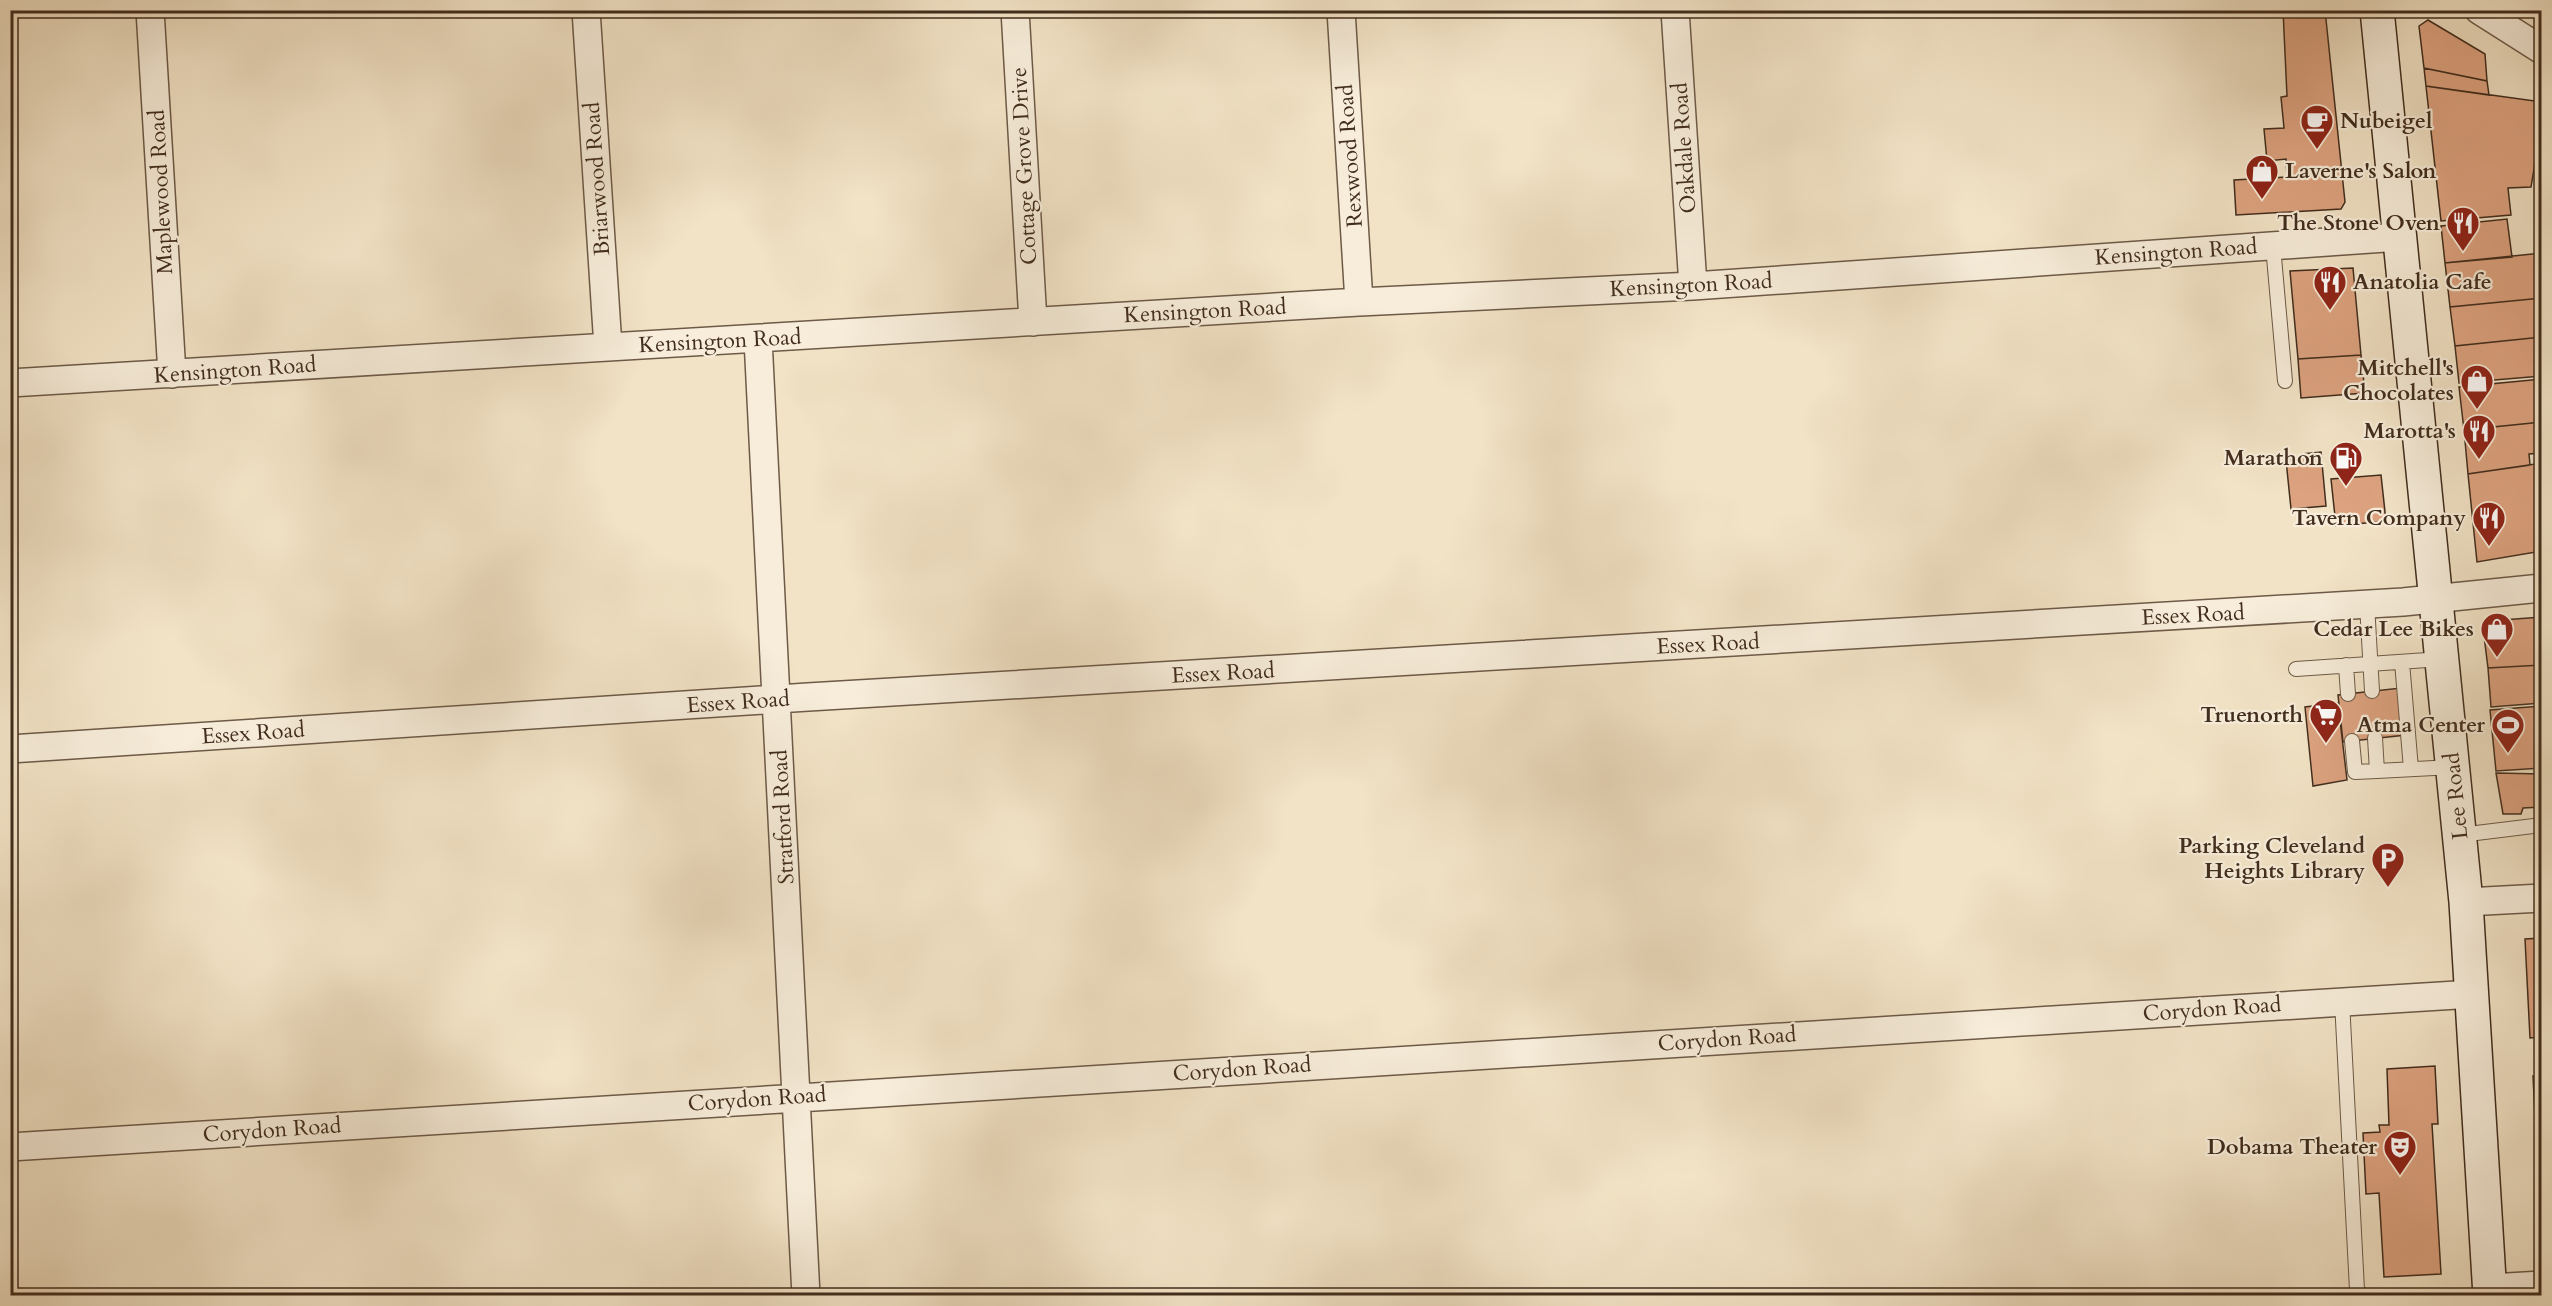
<svg xmlns="http://www.w3.org/2000/svg" width="2552" height="1306" font-family="Cardo,serif">
  <rect width="100%" height="100%" fill="#f2e3c6"/>
  <filter id="stains"><feTurbulence type="fractalNoise" baseFrequency=".00333" numOctaves="4"/><feColorMatrix values="0 0 0 0 .2 0 0 0 0 .09 0 0 0 0 .02 0 0 0 .5 -.17"/></filter>
  <radialGradient id="worn" r=".72"><stop offset=".6" stop-color="#630" stop-opacity="0"/><stop offset="1" stop-color="#630" stop-opacity=".3"/></radialGradient>
  <path fill="#dda380" stroke="#412d1d" stroke-width="1.5" d="M 2283,10 L 2325,10 L 2345,202 L 2341,209 L 2236,215 L 2234,180 L 2287,177 L 2286,159 L 2267,161 L 2264,129 L 2284,128 L 2281,97 L 2287,96 Z
    M 2428,20 L 2485,54 L 2487,81 L 2424,68 L 2419,26 Z
    M 2424,68 L 2487,81 L 2489,95 L 2426,86 Z
    M 2426,86 L 2542,102 L 2542,121 L 2531,187 L 2508,188 L 2511,215 L 2441,221 Z
    M 2507,219 L 2512,257 L 2445,263 L 2441,226 Z
    M 2542,253 L 2542,298 L 2450,307 L 2445,263 Z
    M 2353,268 L 2361,355 L 2298,359 L 2290,271 Z
    M 2542,298 L 2542,337 L 2455,346 L 2450,307 Z
    M 2542,337 L 2542,376 L 2459,383 L 2455,346 Z
    M 2361,355 L 2365,393 L 2301,398 L 2298,359 Z
    M 2542,379 L 2542,422 L 2464,430 L 2459,387 Z
    M 2542,422 L 2542,453 L 2529,454 L 2530,465 L 2468,474 L 2464,430 Z
    M 2321,452 L 2326,506 L 2291,509 L 2286,460 L 2303,458 L 2302,454 Z
    M 2535,464 L 2542,520 L 2542,551 L 2477,562 L 2468,474 Z
    M 2381,475 L 2386,521 L 2336,526 L 2331,479 Z
    M 2542,617 L 2542,665 L 2488,668 L 2483,628 L 2489,621 Z
    M 2542,665 L 2542,703 L 2491,707 L 2488,668 Z
    M 2401,688 L 2406,735 L 2343,742 L 2338,695 Z
    M 2338,703 L 2347,780 L 2313,786 L 2305,707 Z
    M 2542,706 L 2542,768 L 2496,771 L 2490,710 Z
    M 2496,773 L 2542,774 L 2542,807 L 2523,808 L 2521,814 L 2503,814 Z
    M 2542,938 L 2542,1037 L 2530,1038 L 2525,939 Z
    M 2435,1066 L 2438,1124 L 2432,1124 L 2441,1274 L 2384,1277 L 2379,1193 L 2366,1194 L 2363,1133 L 2380,1132 L 2379,1125 L 2389,1125 L 2387,1069 Z
    M 2533,1076 L 2542,1076 L 2542,1199 L 2539,1199 Z"/>
  <g fill="none" stroke-linecap="round" stroke-linejoin="round">
    <defs>
      <path id="lane" d="M 2273,246 L 2285,381
        M 2367,604 L 2372,691
        M 2402,662 L 2411,769
        M 2346,665 L 2348,694
        M 2296,669 L 2442,659
        M 2375,738 L 2377,771 L 2453,767
        M 2352,741 L 2355,772 L 2377,771
        M 2460,835 L 2542,825
        M 2342,1001 L 2357,1290 L 2363,1296"/>
      <path id="street" d="M 150,10 L 172,374
        M 586,10 L 608,347
        M 1015,10 L 1033,322
        M 1341,10 L 1359,302
        M 1675,10 L 1693,286
        M 2479,10 L 2542,50
        M 758,339 L 806,1296
        M 10,383 L 1359,302 L 1693,286 L 2400,237
        M 10,749 L 808,697 L 2403,602 L 2542,588
        M 2466,902 L 2542,898
        M 10,1147 L 2473,994
        M 2490,1288 L 2542,1285"/>
      <path id="secondary" d="M 2377,10 L 2466,902 L 2490,1296"/>
    </defs>
    <use href="#lane" stroke="#6d5a47" stroke-width="16"/>
    <use href="#street" stroke="#6d5a47" stroke-width="30"/>
    <use href="#secondary" stroke="#412d1d" stroke-width="36"/>
    <use href="#lane" stroke="#f7edda" stroke-width="14"/>
    <use href="#street" stroke="#f7edda" stroke-width="27"/>
    <use href="#secondary" stroke="#f7edda" stroke-width="33"/>
  </g>
  <defs>
    <symbol id="cafe-pin" viewBox="-11 -11 22 30"><path d="M0 17L-7.5 6A9.5 9.5 0 1 1 7.5 6Z" fill="#8f2418" stroke="#f7edda"/><path d="M-5.5-4.5H6V0H3Q3 3.5 0 3.5H-2.5Q-5.5 3.5-5.5 0ZM3-3.2v2h1.7v-2ZM-6 4.5H4V6H-6Z" fill="#fff"/></symbol>
    <symbol id="shop-pin" viewBox="-11 -11 22 30"><path d="M0 17L-7.5 6A9.5 9.5 0 1 1 7.5 6Z" fill="#8f2418" stroke="#f7edda"/><path d="M-5-2.5h2.3a2.7 3.5 0 0 1 5.4 0H5L5.5 6h-11ZM-1.5-2.5h3a1.5 2.3 0 0 0-3 0Z" fill="#fff"/></symbol>
    <symbol id="restaurant-pin" viewBox="-11 -11 22 30"><path d="M0 17L-7.5 6A9.5 9.5 0 1 1 7.5 6Z" fill="#8f2418" stroke="#f7edda"/><path d="M-5-6h1v4h1v-4h1v4h1v-4h1v5L-1.5 .5V6h-2V.5L-5-1ZM5-6V6H3V1.5H1.5Q1.5-4 5-6Z" fill="#fff"/></symbol>
    <symbol id="fuel-pin" viewBox="-11 -11 22 30"><path d="M0 17L-7.5 6A9.5 9.5 0 1 1 7.5 6Z" fill="#8f2418" stroke="#f7edda"/><path d="M-5.5-6h7V0h2V4h1.3V-2.5L3-4.5l.8-.8L6-3V5H2.5V1h-1V6h-7ZM-4.2-4.7v3.2H.2V-4.7Z" fill="#fff"/></symbol>
    <symbol id="supermarket-pin" viewBox="-11 -11 22 30"><path d="M0 17L-7.5 6A9.5 9.5 0 1 1 7.5 6Z" fill="#8f2418" stroke="#f7edda"/><path d="M-6-5.5h2.5l.6 2H6L4.5 2H-2.5L-4.4-4H-6ZM-1.5 3.2a1.3 1.3 0 1 0 .1 0ZM3 3.2a1.3 1.3 0 1 0 .1 0Z" fill="#fff"/></symbol>
    <symbol id="stadium-pin" viewBox="-11 -11 22 30"><path d="M0 17L-7.5 6A9.5 9.5 0 1 1 7.5 6Z" fill="#8f2418" stroke="#f7edda"/><path d="M0-5a6.5 5 0 1 0 0 10a6.5 5 0 1 0 0-10ZM-3.5-1.8h7v3.6h-7Z" fill="#fff"/></symbol>
    <symbol id="parking-pin" viewBox="-11 -11 22 30"><path d="M0 17L-7.5 6A9.5 9.5 0 1 1 7.5 6Z" fill="#8f2418" stroke="#f7edda"/><path d="M-3.5-5.5H1a3.5 3.5 0 0 1 0 7H-1V5.5H-3.5ZM-1-3.4V-.6H.8a1.4 1.4 0 0 0 0-2.8Z" fill="#fff"/></symbol>
    <symbol id="theatre-pin" viewBox="-11 -11 22 30"><path d="M0 17L-7.5 6A9.5 9.5 0 1 1 7.5 6Z" fill="#8f2418" stroke="#f7edda"/><path d="M-5-5.5Q0-4 5-5.5V0Q5 5 0 6Q-5 5-5 0ZM-3.3-2.5H-1v1.5H-3.3ZM1-2.5H3.3v1.5H1ZM-2.8 1Q0 5.5 2.8 1Z" fill="#fff"/></symbol>
  </defs>
  <g fill-rule="evenodd">
    <use href="#cafe-pin" x="2298" y="102" width="38" height="52"/>
    <use href="#shop-pin" x="2243" y="152" width="38" height="52"/>
    <use href="#restaurant-pin" x="2444" y="204" width="38" height="52"/>
    <use href="#restaurant-pin" x="2311" y="263" width="38" height="52"/>
    <use href="#shop-pin" x="2458" y="362" width="38" height="52"/>
    <use href="#restaurant-pin" x="2460" y="412" width="38" height="52"/>
    <use href="#fuel-pin" x="2327" y="439" width="38" height="52"/>
    <use href="#restaurant-pin" x="2470" y="499" width="38" height="52"/>
    <use href="#shop-pin" x="2478" y="610" width="38" height="52"/>
    <use href="#supermarket-pin" x="2307" y="696" width="38" height="52"/>
    <use href="#stadium-pin" x="2489" y="706" width="38" height="52"/>
    <use href="#parking-pin" x="2369" y="840" width="38" height="52"/>
    <use href="#theatre-pin" x="2381" y="1128" width="38" height="52"/>
  </g>
  <g text-anchor="middle" dominant-baseline="central" stroke-width="4.5" stroke-linejoin="round" paint-order="stroke">
    <g font-size="22" font-weight="bold" fill="#412d1d" stroke="#f7edda" text-anchor="end">
      <text x="2340" y="121" text-anchor="start">Nubeigel</text>
      <text x="2285" y="171" text-anchor="start">Laverne's Salon</text>
      <text x="2440" y="223">The Stone Oven</text>
      <text x="2353" y="282" text-anchor="start">Anatolia Cafe</text>
      <text x="2454" y="368">Mitchell's<tspan x="2454" dy="25">Chocolates</tspan></text>
      <text x="2456" y="431">Marotta's</text>
      <text x="2323" y="458">Marathon</text>
      <text x="2466" y="518">Tavern Company</text>
      <text x="2474" y="629">Cedar Lee Bikes</text>
      <text x="2303" y="715">Truenorth</text>
      <text x="2485" y="725">Atma Center</text>
      <text x="2365" y="846">Parking Cleveland<tspan x="2365" dy="25">Heights Library</tspan></text>
      <text x="2377" y="1147">Dobama Theater</text>
    </g>
    <g font-size="22" fill="#412d1d" stroke="#f7edda">
      <text transform="translate(1684 148) rotate(-94)">Oakdale Road</text>
      <text transform="translate(1350 156) rotate(-94)">Rexwood Road</text>
      <text transform="translate(1024 166) rotate(-93)">Cottage Grove Drive</text>
      <text transform="translate(597 179) rotate(-94)">Briarwood Road</text>
      <text transform="translate(161 192) rotate(-93)">Maplewood Road</text>
      <text transform="translate(2176 252) rotate(-4)">Kensington Road</text>
      <text transform="translate(1691 285) rotate(-3)">Kensington Road</text>
      <text transform="translate(1205 311) rotate(-3)">Kensington Road</text>
      <text transform="translate(720 341) rotate(-3)">Kensington Road</text>
      <text transform="translate(235 370) rotate(-4)">Kensington Road</text>
      <text transform="translate(2193 615) rotate(-3)">Essex Road</text>
      <text transform="translate(1708 644) rotate(-3)">Essex Road</text>
      <text transform="translate(1223 673) rotate(-3)">Essex Road</text>
      <text transform="translate(738 702) rotate(-4)">Essex Road</text>
      <text transform="translate(253 733) rotate(-4)">Essex Road</text>
      <text transform="translate(2456 796) rotate(-96)">Lee Road</text>
      <text transform="translate(783 817) rotate(-93)">Stratford Road</text>
      <text transform="translate(2212 1009) rotate(-4)">Corydon Road</text>
      <text transform="translate(1727 1039) rotate(-4)">Corydon Road</text>
      <text transform="translate(1242 1069) rotate(-4)">Corydon Road</text>
      <text transform="translate(757 1099) rotate(-4)">Corydon Road</text>
      <text transform="translate(272 1130) rotate(-4)">Corydon Road</text>
    </g>
  </g>
  <rect width="2552" height="1306" fill="none" stroke="#f2e3c6" stroke-width="36"/>
  <rect x="12" y="12" width="2528" height="1282" fill="none" stroke="#412d1d" stroke-width="3"/>
  <rect x="18" y="18" width="2516" height="1270" fill="none" stroke="#412d1d" stroke-width="1.5"/>
  <rect width="100%" height="100%" filter="url(#stains)"/>
  <rect width="100%" height="100%" fill="url(#worn)"/>
</svg>
